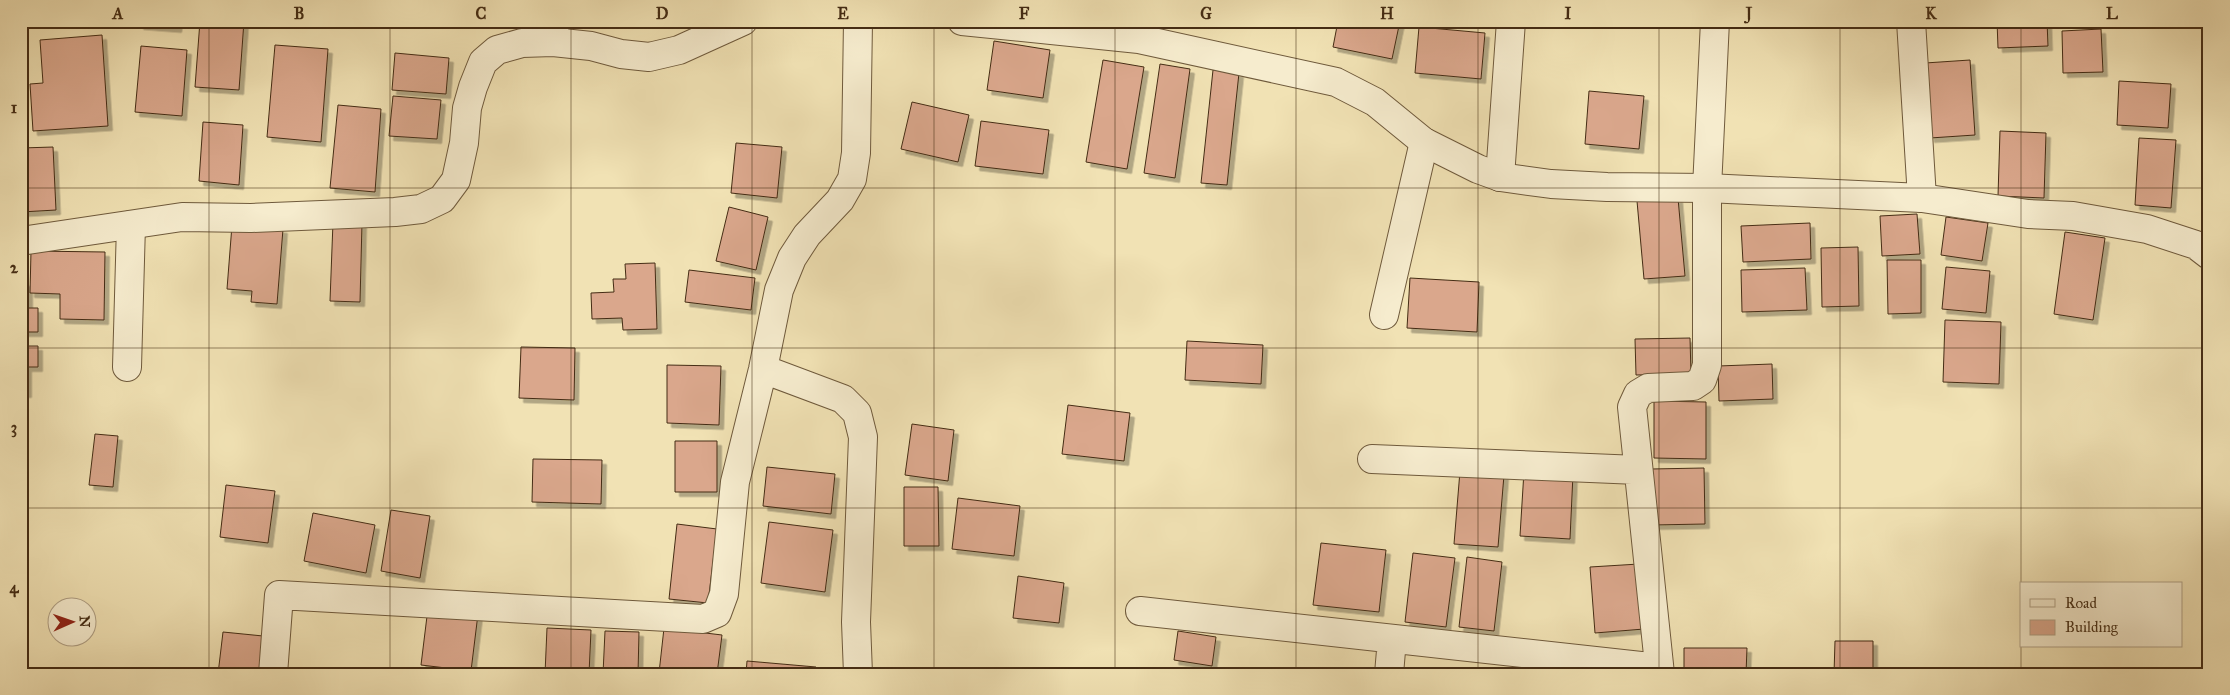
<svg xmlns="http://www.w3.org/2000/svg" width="2230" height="695" font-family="'IM FELL Great Primer',serif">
  <defs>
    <filter id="shadow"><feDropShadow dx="4.5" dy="4.5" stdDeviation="0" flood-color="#0004"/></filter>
  </defs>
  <rect width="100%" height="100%" fill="#f1e2b4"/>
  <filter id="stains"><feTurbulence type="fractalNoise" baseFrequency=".004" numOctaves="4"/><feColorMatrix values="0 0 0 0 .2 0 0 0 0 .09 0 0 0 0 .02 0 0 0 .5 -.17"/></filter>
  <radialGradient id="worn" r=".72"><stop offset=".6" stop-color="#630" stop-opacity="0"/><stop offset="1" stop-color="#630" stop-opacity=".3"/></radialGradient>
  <path fill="#daa78c" stroke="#442c14" filter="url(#shadow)" d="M 140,21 L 178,21 L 177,28 L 139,25 Z
    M 200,21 L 244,21 L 239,90 L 195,87 Z
    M 1338,21 L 1400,21 L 1392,59 L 1333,47 Z
    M 1997,21 L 2047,21 L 2048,46 L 1998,48 Z
    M 1419,27 L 1485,33 L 1481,79 L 1415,73 Z
    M 2101,29 L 2103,72 L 2063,73 L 2062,31 Z
    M 102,35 L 108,126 L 33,131 L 30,84 L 43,83 L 40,40 Z
    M 994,41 L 1050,50 L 1043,98 L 987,90 Z
    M 275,45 L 328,49 L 321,142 L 267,137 Z
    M 141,46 L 187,50 L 182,116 L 135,112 Z
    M 395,53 L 449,58 L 446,94 L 392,90 Z
    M 1103,60 L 1144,67 L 1127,169 L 1086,162 Z
    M 1970,60 L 1975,135 L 1930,138 L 1925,63 Z
    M 1160,64 L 1190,69 L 1175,178 L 1144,173 Z
    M 1213,70 L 1239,73 L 1227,185 L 1201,183 Z
    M 2119,81 L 2171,84 L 2168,128 L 2117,125 Z
    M 1589,91 L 1644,96 L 1639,149 L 1585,144 Z
    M 393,96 L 441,100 L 437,139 L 389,136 Z
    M 912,102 L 969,115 L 958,162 L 901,149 Z
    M 338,105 L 381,109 L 375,192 L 330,188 Z
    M 981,121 L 1049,130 L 1043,174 L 975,166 Z
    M 203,122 L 243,125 L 239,185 L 199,181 Z
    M 2000,131 L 2046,133 L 2044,198 L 1998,196 Z
    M 2139,138 L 2176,140 L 2171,208 L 2135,205 Z
    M 736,143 L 782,147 L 777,198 L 731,193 Z
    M 53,147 L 56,210 L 21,212 L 21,148 Z
    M 1678,198 L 1685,276 L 1644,279 L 1637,201 Z
    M 729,207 L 768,217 L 756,270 L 716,261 Z
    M 1917,214 L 1920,254 L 1882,256 L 1880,216 Z
    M 1946,217 L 1988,223 L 1982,261 L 1941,255 Z
    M 333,222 L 362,223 L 360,302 L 330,301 Z
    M 1810,223 L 1811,259 L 1743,262 L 1741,226 Z
    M 232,225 L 283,229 L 277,304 L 251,302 L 252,291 L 227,289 Z
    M 2065,232 L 2105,238 L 2093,320 L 2054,314 Z
    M 1858,247 L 1859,306 L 1822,307 L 1821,248 Z
    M 31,251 L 105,252 L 104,320 L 60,319 L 60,294 L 30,293 Z
    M 1887,260 L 1921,260 L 1921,313 L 1888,314 Z
    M 655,263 L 657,329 L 623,330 L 622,318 L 592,319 L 591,293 L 614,292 L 613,279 L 626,279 L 625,264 Z
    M 1946,267 L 1990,271 L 1986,313 L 1942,309 Z
    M 1805,268 L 1807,310 L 1742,312 L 1741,270 Z
    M 689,270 L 755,278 L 751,310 L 685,302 Z
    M 1410,278 L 1479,282 L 1477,332 L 1407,328 Z
    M 21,282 L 28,282 L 28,308 L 38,308 L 38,332 L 21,332 Z
    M 1945,320 L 2001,322 L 1999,384 L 1943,382 Z
    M 1690,338 L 1691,374 L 1636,375 L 1635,339 Z
    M 1187,341 L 1263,345 L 1261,384 L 1185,380 Z
    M 21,346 L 38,346 L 38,367 L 27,367 L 27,393 L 21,393 Z
    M 521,347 L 575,348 L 574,400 L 519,398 Z
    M 1772,364 L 1773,399 L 1719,401 L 1718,366 Z
    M 667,365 L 721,366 L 719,425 L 667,423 Z
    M 1654,401 L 1706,402 L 1706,459 L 1654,458 Z
    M 1068,405 L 1130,413 L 1124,461 L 1062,454 Z
    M 912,424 L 954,430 L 948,481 L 905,475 Z
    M 95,434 L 118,436 L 113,487 L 89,485 Z
    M 675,441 L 717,441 L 717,492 L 675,492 Z
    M 533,459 L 602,460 L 601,504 L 532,502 Z
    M 767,467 L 835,474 L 831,514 L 763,506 Z
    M 1704,468 L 1705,524 L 1652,525 L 1651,469 Z
    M 1460,471 L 1504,475 L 1498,547 L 1454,544 Z
    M 1524,471 L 1573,474 L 1570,539 L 1520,536 Z
    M 226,485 L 275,491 L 268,543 L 220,537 Z
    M 904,487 L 938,487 L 939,546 L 904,546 Z
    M 958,498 L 1020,506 L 1014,556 L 952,549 Z
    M 391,510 L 430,516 L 420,578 L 381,571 Z
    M 313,513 L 375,525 L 366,573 L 304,561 Z
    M 769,522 L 833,530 L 825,592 L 761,583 Z
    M 677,524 L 717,529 L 708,603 L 669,599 Z
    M 1321,543 L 1386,550 L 1379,612 L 1313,605 Z
    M 1413,553 L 1455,558 L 1446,627 L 1405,622 Z
    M 1467,557 L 1502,562 L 1494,631 L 1459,627 Z
    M 1639,564 L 1644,629 L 1595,633 L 1590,567 Z
    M 1018,576 L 1064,583 L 1059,623 L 1013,618 Z
    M 428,608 L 478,614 L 471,671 L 421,665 Z
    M 547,628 L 591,630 L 589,674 L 545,674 Z
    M 664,628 L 722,635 L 717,674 L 659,673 Z
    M 605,631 L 639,632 L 638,674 L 603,674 Z
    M 1178,631 L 1216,637 L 1212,666 L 1174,660 Z
    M 223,632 L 263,636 L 259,674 L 218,674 Z
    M 1835,641 L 1873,641 L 1873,674 L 1834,674 Z
    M 1684,648 L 1747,648 L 1746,674 L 1684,674 Z
    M 747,661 L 816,667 L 815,674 L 746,674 Z"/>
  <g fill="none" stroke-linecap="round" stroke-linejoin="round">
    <defs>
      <path id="minor" d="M 1911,21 L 1922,198
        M 553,42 L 555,21
        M 1500,177 L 1511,21
        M 1384,315 L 1424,142
        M 127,367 L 131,225
        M 763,369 L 843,399 L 857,413 L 863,437 L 856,622 L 858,674
        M 1372,459 L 1638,470
        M 1140,611 L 1659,668
        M 273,674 L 279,595 L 703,619 L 717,613 L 724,594 L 735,482 L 763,369 L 779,290 L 792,258 L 807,235 L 840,200 L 852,179 L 856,153 L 858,21
        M 1389,674 L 1392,639
        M 1660,674 L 1632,407 L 1638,394 L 1648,388 L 1693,386 L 1702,380 L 1707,365 L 1707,188 L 1715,21"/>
      <path id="tertiary" d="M 962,21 L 1139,39 L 1336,82 L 1375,102 L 1424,142 L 1478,169 L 1500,177 L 1551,184 L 1607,187 L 1707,188 L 1922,198 L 2028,214 L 2073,216 L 2147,229 L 2196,245 L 2209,255
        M 21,241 L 182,217 L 251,218 L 395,212 L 421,209 L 442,199 L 456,180 L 464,143 L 467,108 L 473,87 L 483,62 L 497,50 L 522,43 L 553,42 L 591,46 L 621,54 L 649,57 L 679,50 L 743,21"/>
    </defs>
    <use href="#minor" stroke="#6f5a3c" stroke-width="30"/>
    <use href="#tertiary" stroke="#6f5a3c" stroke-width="30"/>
    <use href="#minor" stroke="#f6ecce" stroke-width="28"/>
    <use href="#tertiary" stroke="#f6ecce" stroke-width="28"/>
  </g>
  <path fill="none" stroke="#442c14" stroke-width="1" stroke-opacity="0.55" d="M 209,21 L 209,674M 390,21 L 390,674M 571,21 L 571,674M 752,21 L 752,674M 934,21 L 934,674M 1115,21 L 1115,674M 1296,21 L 1296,674M 1478,21 L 1478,674M 1659,21 L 1659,674M 1840,21 L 1840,674M 2021,21 L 2021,584M 21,188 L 2209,188M 21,348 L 2209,348M 21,508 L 2209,508M 2021,584 L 2021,646M 2021,646 L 2021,674"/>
  <rect width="2230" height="695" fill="none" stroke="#f1e2b4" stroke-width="55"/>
  <rect x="2020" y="582" width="162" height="65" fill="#f6ecce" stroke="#af9f84"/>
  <rect x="2030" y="599" width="25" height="8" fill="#f6ecce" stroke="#af9f84"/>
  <text x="2065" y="608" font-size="15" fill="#442c14">Road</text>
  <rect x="2030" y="620" width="25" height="15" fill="#daa78c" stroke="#af9f84"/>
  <text x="2065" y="632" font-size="15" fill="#442c14">Building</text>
  <g transform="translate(72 622) rotate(88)"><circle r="24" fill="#f6ecce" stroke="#af9f84"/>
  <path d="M0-4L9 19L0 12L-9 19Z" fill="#8f2418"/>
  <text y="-8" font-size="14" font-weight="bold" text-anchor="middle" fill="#442c14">N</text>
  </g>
  <rect x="28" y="28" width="2174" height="640" fill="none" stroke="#442c14" stroke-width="2"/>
  <g font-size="16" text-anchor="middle" font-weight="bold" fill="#442c14">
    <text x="118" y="19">A</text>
    <text x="299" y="19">B</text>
    <text x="481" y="19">C</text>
    <text x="662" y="19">D</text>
    <text x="843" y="19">E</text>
    <text x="1024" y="19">F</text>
    <text x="1206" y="19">G</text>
    <text x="1387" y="19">H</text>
    <text x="1568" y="19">I</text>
    <text x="1749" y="19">J</text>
    <text x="1931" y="19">K</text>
    <text x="2112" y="19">L</text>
    <text x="14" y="113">1</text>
    <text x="14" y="273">2</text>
    <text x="14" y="433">3</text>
    <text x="14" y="593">4</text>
  </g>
  <rect width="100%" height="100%" filter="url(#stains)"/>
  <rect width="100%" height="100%" fill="url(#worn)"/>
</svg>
